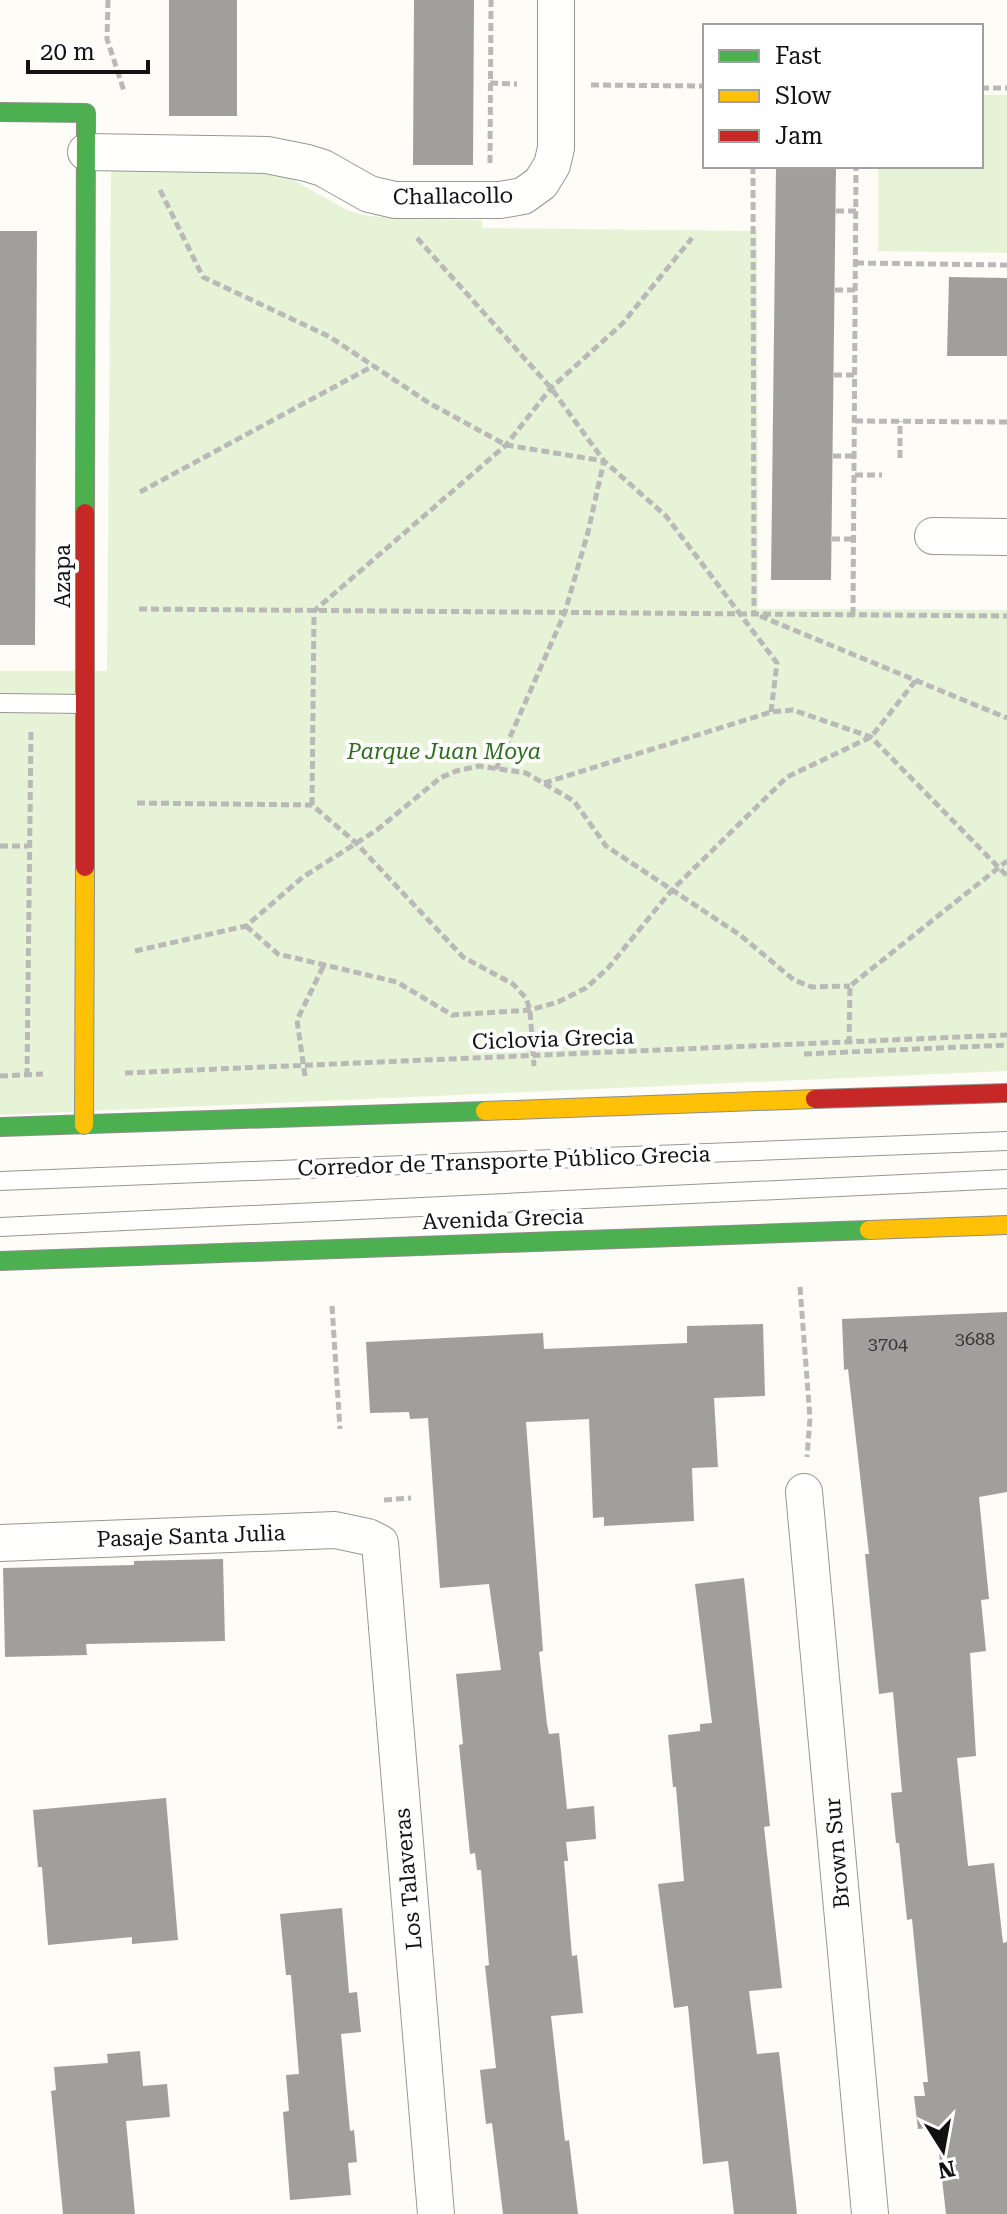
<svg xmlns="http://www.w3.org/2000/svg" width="1007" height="2214" font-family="'Roboto Serif',serif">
  <rect width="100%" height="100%" fill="#fdfcf7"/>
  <path fill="#e7f3d7" d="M 981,95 L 1007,95 L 1007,253 L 878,251 L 878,166 L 981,166 Z
    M 111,169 L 262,171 L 288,177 L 347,210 L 368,216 L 407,219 L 482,220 L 482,228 L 757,231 L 758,609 L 1007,610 L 1007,1071 L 0,1115 L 0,671 L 107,671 Z"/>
  <path fill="#a19f9c" d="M 169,0 L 237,0 L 237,116 L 169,116 Z
    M 414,0 L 474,0 L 473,165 L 413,165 Z
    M 776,166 L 836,166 L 831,580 L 771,580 Z
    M 0,231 L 37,231 L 35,645 L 0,645 Z
    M 949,277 L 1007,278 L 1007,356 L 947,356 Z
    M 1007,1312 L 1007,1492 L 979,1497 L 989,1599 L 981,1600 L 986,1651 L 970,1653 L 976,1756 L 957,1758 L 968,1866 L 994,1863 L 1003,1943 L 1007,1942 L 1007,2214 L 946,2214 L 936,2127 L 918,2129 L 914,2096 L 925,2096 L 923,2082 L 928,2082 L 912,1919 L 907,1920 L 899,1843 L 896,1843 L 891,1793 L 902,1792 L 893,1692 L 879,1694 L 865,1554 L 869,1554 L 848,1369 L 844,1370 L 842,1319 Z
    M 763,1324 L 765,1396 L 714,1398 L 718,1467 L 692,1468 L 694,1521 L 604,1526 L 604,1517 L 593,1518 L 589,1419 L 526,1422 L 543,1651 L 539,1652 L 547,1724 L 549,1734 L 559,1733 L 567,1809 L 594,1806 L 596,1839 L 566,1842 L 568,1861 L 564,1861 L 572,1956 L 577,1955 L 583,2013 L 551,2016 L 565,2141 L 569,2140 L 578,2214 L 503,2214 L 492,2123 L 486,2124 L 480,2070 L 496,2068 L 485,1966 L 489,1965 L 481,1870 L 477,1870 L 475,1853 L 470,1854 L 459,1745 L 463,1744 L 456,1674 L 501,1670 L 489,1584 L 440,1588 L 428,1418 L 410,1419 L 409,1412 L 370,1413 L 366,1342 L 543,1333 L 544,1349 L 687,1343 L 687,1326 Z
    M 223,1559 L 225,1641 L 86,1644 L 87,1655 L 5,1657 L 3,1568 L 134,1565 L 134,1561 Z
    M 744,1578 L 770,1826 L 764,1827 L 782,1988 L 749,1991 L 757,2054 L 779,2052 L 797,2214 L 734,2214 L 728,2161 L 703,2164 L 688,2006 L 674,2008 L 658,1884 L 684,1881 L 676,1787 L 673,1787 L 668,1735 L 700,1731 L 700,1724 L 712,1723 L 695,1584 Z
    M 166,1798 L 178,1940 L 132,1944 L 132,1937 L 48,1945 L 42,1867 L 38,1867 L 33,1810 Z
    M 342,1908 L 349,1993 L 357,1992 L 361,2032 L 341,2034 L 350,2131 L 354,2130 L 357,2162 L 348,2163 L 351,2195 L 290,2200 L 283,2112 L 289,2111 L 286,2075 L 299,2074 L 291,1975 L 286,1975 L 280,1914 Z
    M 140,2051 L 143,2086 L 167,2084 L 170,2117 L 126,2121 L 135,2214 L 63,2214 L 51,2091 L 56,2090 L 54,2067 L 108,2063 L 107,2054 Z"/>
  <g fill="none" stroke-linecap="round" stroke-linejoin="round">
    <defs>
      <path id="lane" d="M 0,703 L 85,704
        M 0,1181 L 1007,1141
        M 0,1227 L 1007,1179"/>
      <path id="street" d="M 86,152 L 267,155 L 307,163 L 323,168 L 369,194 L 395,200 L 500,200 L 523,196 L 541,183 L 552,165 L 556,148 L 556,0
        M 933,536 L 1007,537
        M 804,1492 L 870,2214
        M 0,1543 L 335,1530 L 368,1537 L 380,1543 L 436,2214"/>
      <path id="fast" d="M 0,112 L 86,113 L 85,513
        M 0,1127 L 485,1111
        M 0,1261 L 869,1230"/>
      <path id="slow" d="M 485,1111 L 815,1099
        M 84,1125 L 85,867
        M 869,1230 L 1007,1225"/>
      <path id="jam" d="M 85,867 L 85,513
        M 815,1099 L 1007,1093"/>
    </defs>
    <use href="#lane" stroke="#979795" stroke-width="20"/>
    <use href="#street" stroke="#979795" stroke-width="38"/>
    <use href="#fast" stroke="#8e8d8b" stroke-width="20"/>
    <use href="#slow" stroke="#8e8d8b" stroke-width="20"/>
    <use href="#jam" stroke="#8e8d8b" stroke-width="20"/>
    <path stroke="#b9b9b8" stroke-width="5" stroke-dasharray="8 4" stroke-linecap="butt" d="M 108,0 L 107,39 L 124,91
      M 490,83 L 517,84
      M 591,85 L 705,86
      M 981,88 L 1007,88
      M 490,163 L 491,0
      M 753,166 L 754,613
      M 160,190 L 203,277 L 330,337 L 429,403 L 506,445 L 604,461 L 666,516 L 777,663 L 771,712
      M 836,211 L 856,211
      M 417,238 L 551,388 L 604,461 L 588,532 L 565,612 L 496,769
      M 856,263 L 1007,265
      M 835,290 L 855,290
      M 834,375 L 855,375
      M 855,421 L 1007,422
      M 833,456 L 855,456
      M 900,458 L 900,421
      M 855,475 L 882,475
      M 140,492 L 373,366
      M 832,539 L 853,539
      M 139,609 L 1007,616
      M 853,615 L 856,166
      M 760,616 L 1007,718
      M 544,783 L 771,712 L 793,710 L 871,737 L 1007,876
      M 137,803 L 312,805 L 355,842 L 463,957 L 513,984 L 526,998 L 530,1010 L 534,1066
      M 312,805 L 314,611 L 506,445 L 551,388 L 622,324 L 692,238
      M 0,846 L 29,846
      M 246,926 L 278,954 L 397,982 L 452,1015 L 530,1010 L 558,1002 L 586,988 L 608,968 L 671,891 L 787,777 L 871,737 L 917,679
      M 135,951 L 246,926 L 303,877 L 377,830 L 440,778 L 456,771 L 479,766 L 526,773 L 574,801 L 606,846 L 740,935 L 794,980 L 812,987 L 850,986
      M 849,1044 L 850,986 L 1007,861
      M 804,1054 L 1007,1045
      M 125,1073 L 1007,1035
      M 0,1076 L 43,1074
      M 27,1076 L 31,730
      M 305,1076 L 297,1020 L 324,965
      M 800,1287 L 810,1418 L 807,1457
      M 332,1306 L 340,1429
      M 384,1500 L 411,1498"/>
    <use href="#lane" stroke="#fffffe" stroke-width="18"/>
    <use href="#street" stroke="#fffffe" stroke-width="36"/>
    <use href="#fast" stroke="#4caf50" stroke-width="18"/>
    <use href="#slow" stroke="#ffc107" stroke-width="18"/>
    <use href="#jam" stroke="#c62828" stroke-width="18"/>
  </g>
  <g text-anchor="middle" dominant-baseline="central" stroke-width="8" stroke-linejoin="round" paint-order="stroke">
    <g font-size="18" fill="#353434">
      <text x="975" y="1338">3688</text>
      <text x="888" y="1343">3704</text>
    </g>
    <g font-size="22" fill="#111" stroke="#fff">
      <text transform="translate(453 196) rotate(-1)">Challacollo</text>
      <text transform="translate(62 576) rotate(-90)">Azapa</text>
      <text transform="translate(553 1039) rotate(-2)">Ciclovia Grecia</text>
      <text transform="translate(504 1161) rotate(-2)">Corredor de Transporte Público Grecia</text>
      <text transform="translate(503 1219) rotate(-2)">Avenida Grecia</text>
      <text transform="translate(191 1536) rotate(-2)">Pasaje Santa Julia</text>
      <text transform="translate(837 1853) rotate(-95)">Brown Sur</text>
      <text transform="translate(408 1879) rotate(-95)">Los Talaveras</text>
    </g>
    <g font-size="22" font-style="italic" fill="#2f6b1f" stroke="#fff">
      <text x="444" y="751">Parque Juan Moya</text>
    </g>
  </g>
  <rect x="703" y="24" width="280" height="144" fill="#ffffff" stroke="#a0a0a0" stroke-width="2"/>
  <rect x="719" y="50" width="40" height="12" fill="#4caf50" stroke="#a0a0a0" stroke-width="2"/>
  <text x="775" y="64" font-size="24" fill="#111111">Fast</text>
  <rect x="719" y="90" width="40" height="12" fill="#ffc107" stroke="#a0a0a0" stroke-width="2"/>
  <text x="775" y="104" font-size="24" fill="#111111">Slow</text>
  <rect x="719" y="130" width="40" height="12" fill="#c62828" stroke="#a0a0a0" stroke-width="2"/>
  <text x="775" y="144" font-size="24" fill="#111111">Jam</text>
  <g transform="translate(943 2150) rotate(169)" stroke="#ffffff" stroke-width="6" paint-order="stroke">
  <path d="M0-6L14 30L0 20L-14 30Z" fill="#111111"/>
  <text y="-12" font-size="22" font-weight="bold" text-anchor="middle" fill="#111111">N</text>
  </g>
  <path d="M28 60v12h120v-12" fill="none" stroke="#111111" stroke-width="4"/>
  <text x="40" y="60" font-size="24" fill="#111111" stroke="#ffffff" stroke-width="6" paint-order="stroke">20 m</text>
</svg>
